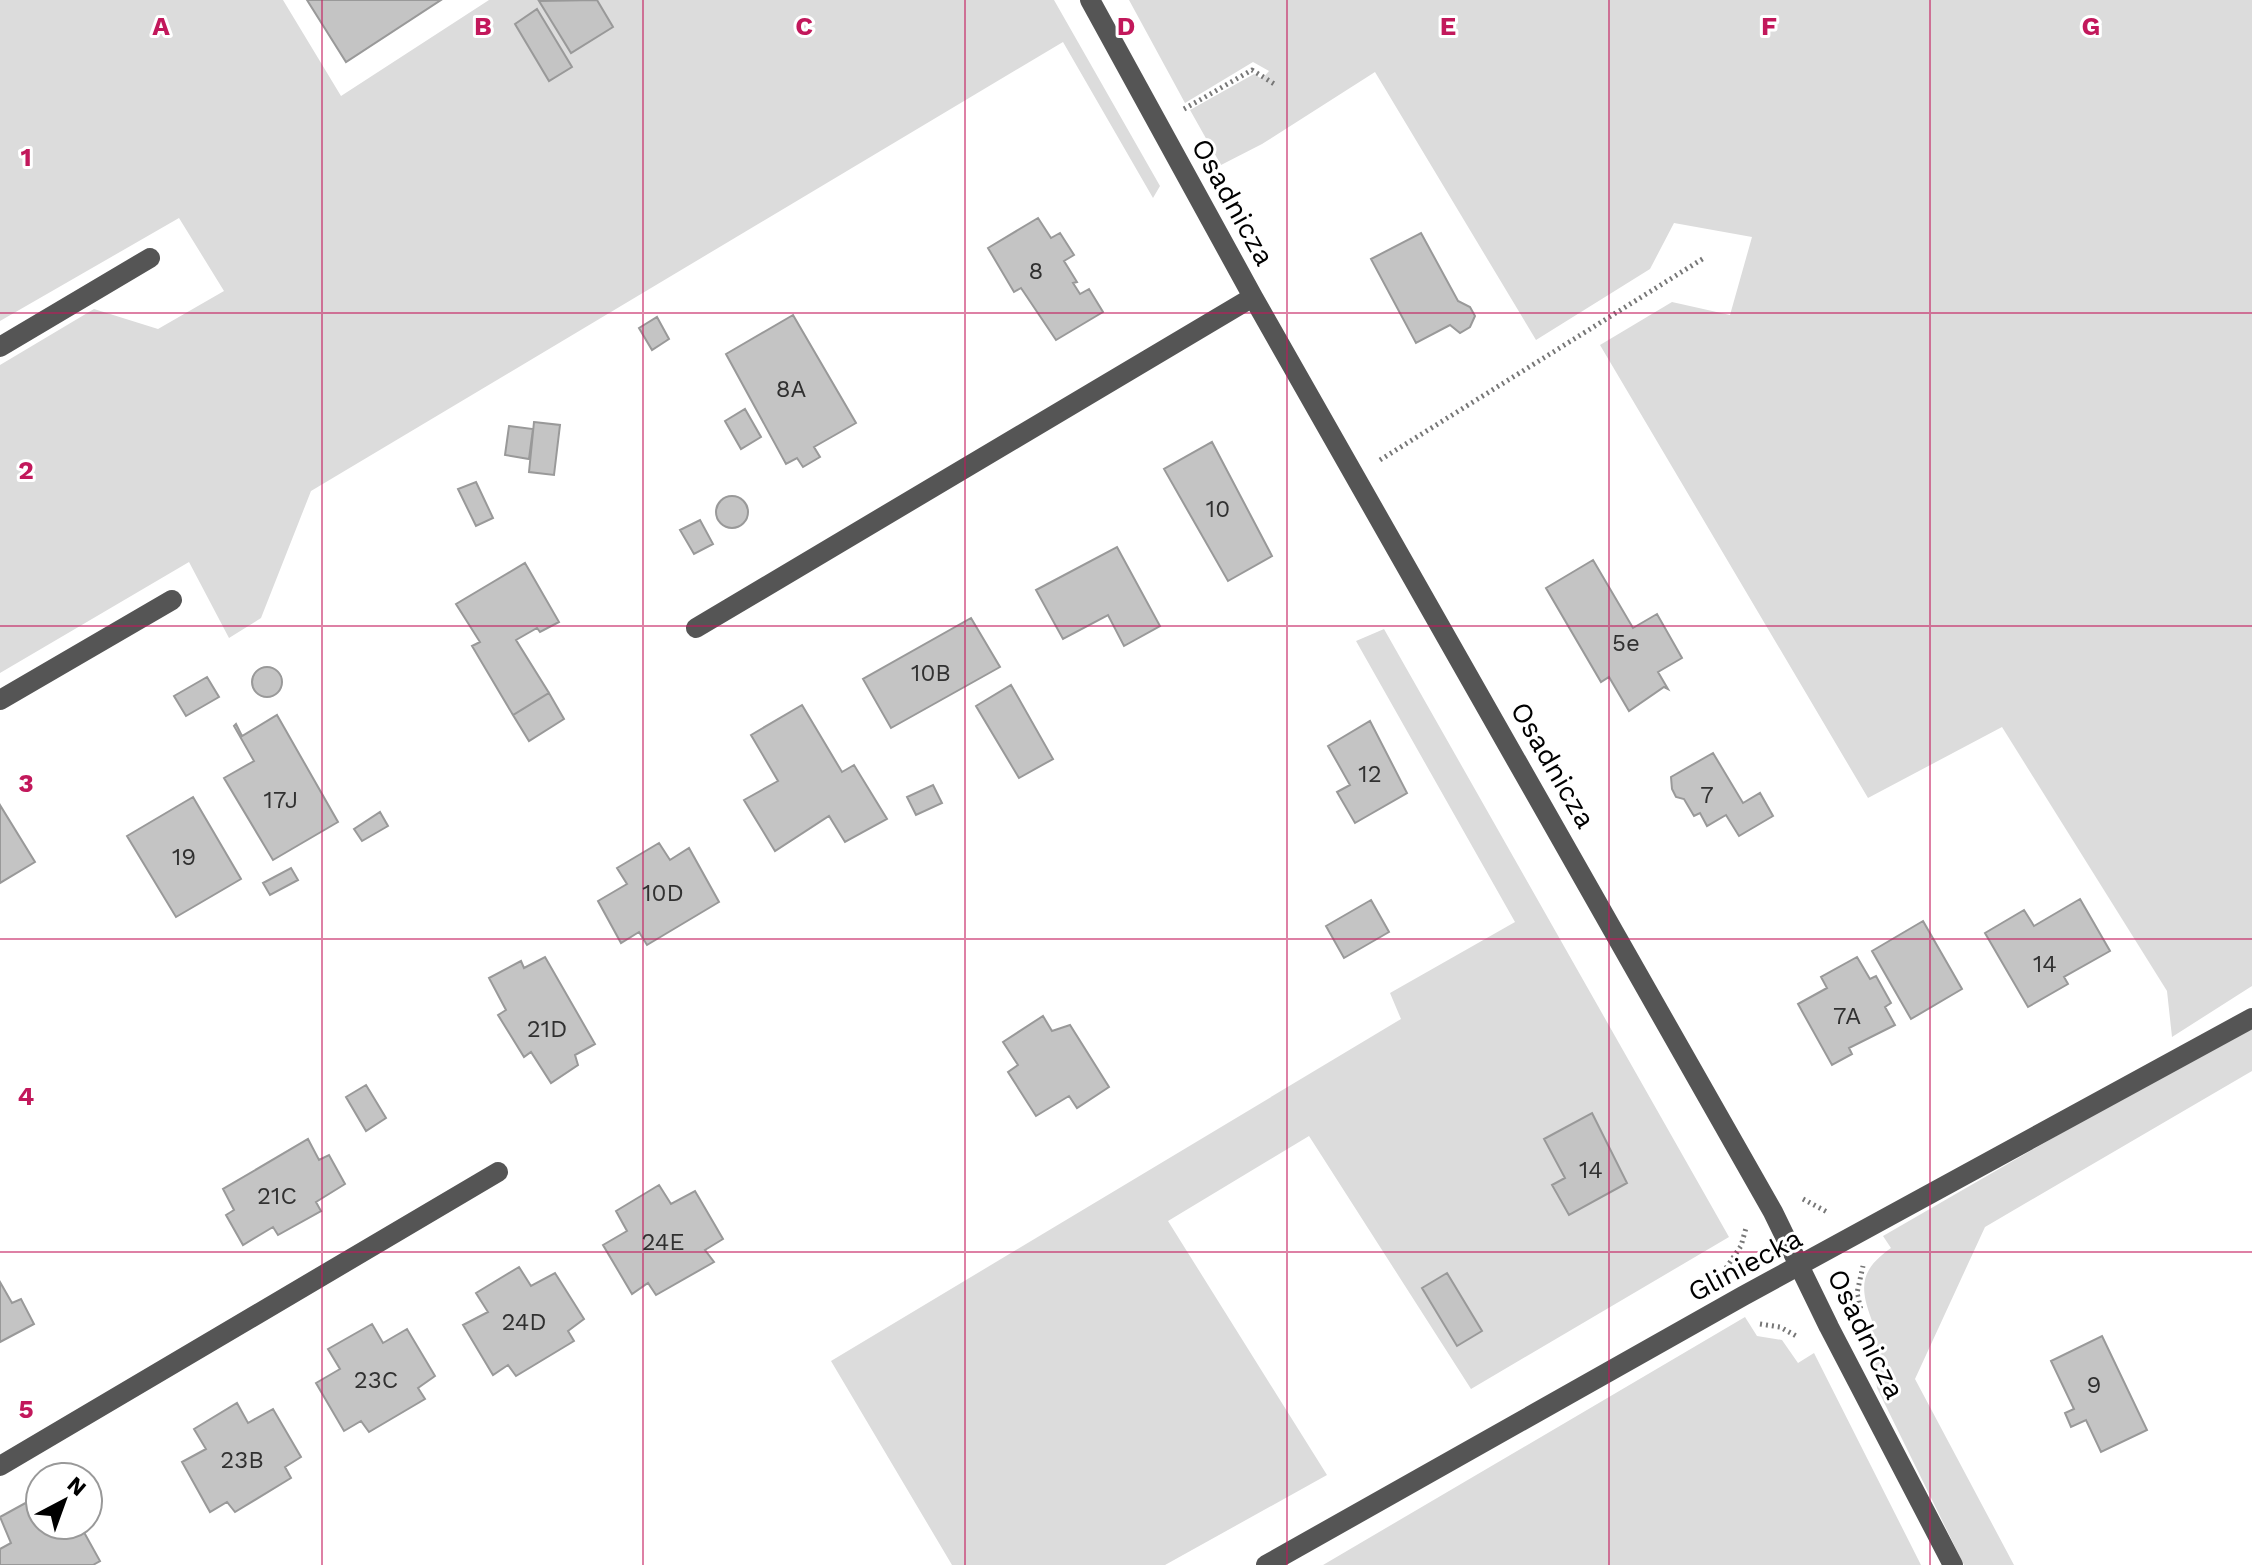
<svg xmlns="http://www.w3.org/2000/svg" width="2252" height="1565" font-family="'Work Sans',sans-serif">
  <rect width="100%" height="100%" fill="#fff"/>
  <path fill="#dcdcdc" d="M 0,0 L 283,0 L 341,96 L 489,0 L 1054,0 L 1160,186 L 1153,198 L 1063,42 L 311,491 L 261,618 L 229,638 L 189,562 L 0,673 L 0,365 L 94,309 L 158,329 L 224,291 L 179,218 L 0,321 Z
    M 1129,0 L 2252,0 L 2252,986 L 2172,1037 L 2167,991 L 2002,727 L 1868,798 L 1600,345 L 1672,302 L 1730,315 L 1752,237 L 1674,223 L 1650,269 L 1536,340 L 1375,72 L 1262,144 L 1221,165 L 1190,110 L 1254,74 L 1262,79 L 1269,71 L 1253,62 L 1185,103 Z
    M 1384,629 L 1729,1237 L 1471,1389 L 1309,1136 L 1168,1221 L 1327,1475 L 1165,1565 L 952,1565 L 831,1361 L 1401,1019 L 1390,993 L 1515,922 L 1356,641 Z
    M 2252,1023 L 2252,1071 L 1985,1227 L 1915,1379 L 2014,1565 L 1964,1565 L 1877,1388 L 1874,1354 L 1864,1332 L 1874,1326 C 1860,1290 1857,1272 1891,1248 L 1883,1236 Z
    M 1745,1317 L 1757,1336 L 1782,1340 L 1798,1363 L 1814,1353 L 1921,1565 L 1323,1565 Z"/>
  <path fill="#c4c4c4" stroke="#999" stroke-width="2" d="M 307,0 L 441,0 L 346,62 Z
    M 597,0 L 613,27 L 571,53 L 539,1 Z
    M 537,9 L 572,67 L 549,81 L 515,24 Z
    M 1038,218 L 1051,238 L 1060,233 L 1074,255 L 1064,261 L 1077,282 L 1073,283 L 1080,294 L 1089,289 L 1103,312 L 1056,340 L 1021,288 L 1014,292 L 988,248 Z
    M 1421,233 L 1458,301 L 1470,307 L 1475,316 L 1470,327 L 1460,333 L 1450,325 L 1416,343 L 1371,259 Z
    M 793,315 L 856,423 L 814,447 L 820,457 L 803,467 L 797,458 L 786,464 L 726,354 Z
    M 657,317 L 669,339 L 652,350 L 639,328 Z
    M 745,409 L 761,437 L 741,449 L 725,421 Z
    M 534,422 L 560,425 L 554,475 L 529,472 Z
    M 509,426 L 533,429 L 529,459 L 505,455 Z
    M 1212,442 L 1272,556 L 1228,581 L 1164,469 Z
    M 476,482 L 493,518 L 476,526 L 458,489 Z
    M716 512a16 16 0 1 1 32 0a16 16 0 1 1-32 0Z
    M 700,520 L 713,544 L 694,554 L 680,530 Z
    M 1117,547 L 1160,626 L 1124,646 L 1108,615 L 1063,639 L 1036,590 Z
    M 1593,560 L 1633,628 L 1657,614 L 1682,658 L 1658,672 L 1668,689 L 1664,687 L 1629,711 L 1609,677 L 1601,682 L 1546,588 Z
    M 525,563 L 559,622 L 540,632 L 537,628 L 516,640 L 549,693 L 513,715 L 472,646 L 480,642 L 456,604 Z
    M 971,618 L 1000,667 L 891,728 L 863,679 Z
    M252 682a15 15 0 1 1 30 0a15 15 0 1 1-30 0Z
    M 207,677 L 219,697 L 186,716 L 174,696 Z
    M 1011,685 L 1053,759 L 1019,778 L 976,706 Z
    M 549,693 L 564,719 L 529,741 L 513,715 Z
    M 802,705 L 842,772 L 854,765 L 887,819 L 845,842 L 829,816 L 775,851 L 744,800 L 778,781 L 751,735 Z
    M 277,715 L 338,822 L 273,860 L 224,778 L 254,761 L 234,726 L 236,724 L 242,736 Z
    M 1370,721 L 1407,793 L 1355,823 L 1337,792 L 1350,785 L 1328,746 Z
    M 1713,753 L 1743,803 L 1760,793 L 1773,816 L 1739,836 L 1726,815 L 1707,826 L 1700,813 L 1694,816 L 1684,799 L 1676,797 L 1672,789 L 1671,777 Z
    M 933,785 L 942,803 L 916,815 L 907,797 Z
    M 193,797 L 241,879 L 176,917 L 127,836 Z
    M 0,805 L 35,862 L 0,883 Z
    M 380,812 L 388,826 L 362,841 L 354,829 Z
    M 659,843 L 670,860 L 689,848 L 719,902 L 647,945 L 639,932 L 621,943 L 598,901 L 627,884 L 617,868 Z
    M 291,868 L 298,880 L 270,895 L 263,883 Z
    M 2080,899 L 2110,951 L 2064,977 L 2068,984 L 2028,1007 L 1985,933 L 2024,910 L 2034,926 Z
    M 1371,900 L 1389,932 L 1344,958 L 1326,926 Z
    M 1923,921 L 1962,989 L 1911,1019 L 1872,951 Z
    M 545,957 L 595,1044 L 575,1055 L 578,1065 L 551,1083 L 531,1052 L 524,1057 L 498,1015 L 506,1010 L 489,978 L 521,961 L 524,968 Z
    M 1857,957 L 1870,979 L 1876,976 L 1891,1003 L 1885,1007 L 1895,1025 L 1849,1048 L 1852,1054 L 1832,1065 L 1798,1004 L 1827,988 L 1821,977 Z
    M 1043,1016 L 1052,1031 L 1070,1025 L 1109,1087 L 1077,1108 L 1069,1096 L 1036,1116 L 1008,1072 L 1018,1065 L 1003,1042 Z
    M 366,1085 L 386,1118 L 366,1131 L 346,1097 Z
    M 1592,1113 L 1627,1183 L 1569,1215 L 1552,1185 L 1565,1178 L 1544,1139 Z
    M 308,1139 L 319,1160 L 329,1155 L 345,1184 L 316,1202 L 321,1211 L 278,1235 L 273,1227 L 243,1245 L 226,1215 L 234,1210 L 223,1189 Z
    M 659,1185 L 671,1204 L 695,1191 L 723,1239 L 705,1250 L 714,1262 L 656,1295 L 648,1283 L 632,1294 L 603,1245 L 627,1231 L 616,1211 Z
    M 519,1267 L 531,1286 L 555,1273 L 584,1319 L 568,1331 L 574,1341 L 516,1376 L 508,1365 L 493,1375 L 463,1325 L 488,1312 L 476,1293 Z
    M 1447,1273 L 1482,1331 L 1457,1346 L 1422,1288 Z
    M 0,1282 L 12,1303 L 21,1299 L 34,1324 L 0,1342 Z
    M 372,1324 L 383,1343 L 407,1329 L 435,1376 L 418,1388 L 425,1399 L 369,1432 L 361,1421 L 344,1431 L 316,1383 L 340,1369 L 328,1349 Z
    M 2102,1336 L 2147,1430 L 2101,1452 L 2086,1420 L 2071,1427 L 2065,1413 L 2074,1409 L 2051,1361 Z
    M 237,1403 L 248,1423 L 273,1409 L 301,1457 L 285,1467 L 291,1478 L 235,1512 L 227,1502 L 210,1512 L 182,1462 L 206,1449 L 194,1429 Z
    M 40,1495 L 40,1525 L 80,1525 L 100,1561 L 93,1565 L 0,1565 L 0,1549 L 11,1543 L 0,1517 Z"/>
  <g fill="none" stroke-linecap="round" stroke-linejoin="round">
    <path stroke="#777" stroke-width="5" stroke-dasharray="2 4" stroke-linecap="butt" d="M 1184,109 L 1252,70 L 1276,85
      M 1380,460 L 1704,258
      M 1803,1199 L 1829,1213
      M 1726,1268 L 1741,1246 L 1746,1228
      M 1857,1312 L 1861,1310 L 1857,1293 L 1863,1266
      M 1760,1324 L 1780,1327 L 1798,1337"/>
    <path stroke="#555" stroke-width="20" d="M 1090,0 L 1253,297 L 1773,1212 L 1829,1327 L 1953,1565
      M 0,347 L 150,258
      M 696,628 L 1253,297
      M 0,700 L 172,600
      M 0,1466 L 498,1172
      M 1266,1565 L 1743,1296 L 2252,1018"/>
  </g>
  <path fill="none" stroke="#c2185b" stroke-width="2" stroke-opacity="0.55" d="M 322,0 L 322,1565M 643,0 L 643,1565M 965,0 L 965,1565M 1287,0 L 1287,1565M 1609,0 L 1609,1565M 1930,0 L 1930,1565M 0,313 L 2252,313M 0,626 L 2252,626M 0,939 L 2252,939M 0,1252 L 2252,1252"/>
  <g text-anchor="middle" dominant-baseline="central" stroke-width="6" stroke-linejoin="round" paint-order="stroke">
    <g font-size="24" fill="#313131">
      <text x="1036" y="271">8</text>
      <text x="791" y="389">8A</text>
      <text x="1218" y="509">10</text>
      <text x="1626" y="643">5e</text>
      <text x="931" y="673">10B</text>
      <text x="1370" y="774">12</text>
      <text x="1707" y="795">7</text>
      <text x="281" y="800">17J</text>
      <text x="184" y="857">19</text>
      <text x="663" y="893">10D</text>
      <text x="2045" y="964">14</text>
      <text x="1847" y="1016">7A</text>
      <text x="547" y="1029">21D</text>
      <text x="1591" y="1170">14</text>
      <text x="277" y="1196">21C</text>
      <text x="663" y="1242">24E</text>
      <text x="524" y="1322">24D</text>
      <text x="376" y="1380">23C</text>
      <text x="2094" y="1385">9</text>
      <text x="242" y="1460">23B</text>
    </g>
    <g font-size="28" fill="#000" stroke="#fff">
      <text transform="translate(1233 202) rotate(61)">Osadnicza</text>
      <text transform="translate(1553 765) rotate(60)">Osadnicza</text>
      <text transform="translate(1745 1265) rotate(-28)">Gliniecka</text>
      <text transform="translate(1866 1334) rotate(64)">Osadnicza</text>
    </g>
  </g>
  <g font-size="26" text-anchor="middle" font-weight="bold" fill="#c2185b" stroke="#fff" stroke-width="6" stroke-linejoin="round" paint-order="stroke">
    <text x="161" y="35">A</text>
    <text x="483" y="35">B</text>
    <text x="804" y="35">C</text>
    <text x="1126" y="35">D</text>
    <text x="1448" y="35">E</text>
    <text x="1769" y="35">F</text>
    <text x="2091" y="35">G</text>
    <text x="26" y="166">1</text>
    <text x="26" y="479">2</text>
    <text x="26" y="792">3</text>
    <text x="26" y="1105">4</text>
    <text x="26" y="1418">5</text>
  </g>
  <g transform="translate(64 1501) rotate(41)"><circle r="38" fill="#ffffff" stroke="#999999" stroke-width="2"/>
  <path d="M0-6L14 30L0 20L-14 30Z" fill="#000000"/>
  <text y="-12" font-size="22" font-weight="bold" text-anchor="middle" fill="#000000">N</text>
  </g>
</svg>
